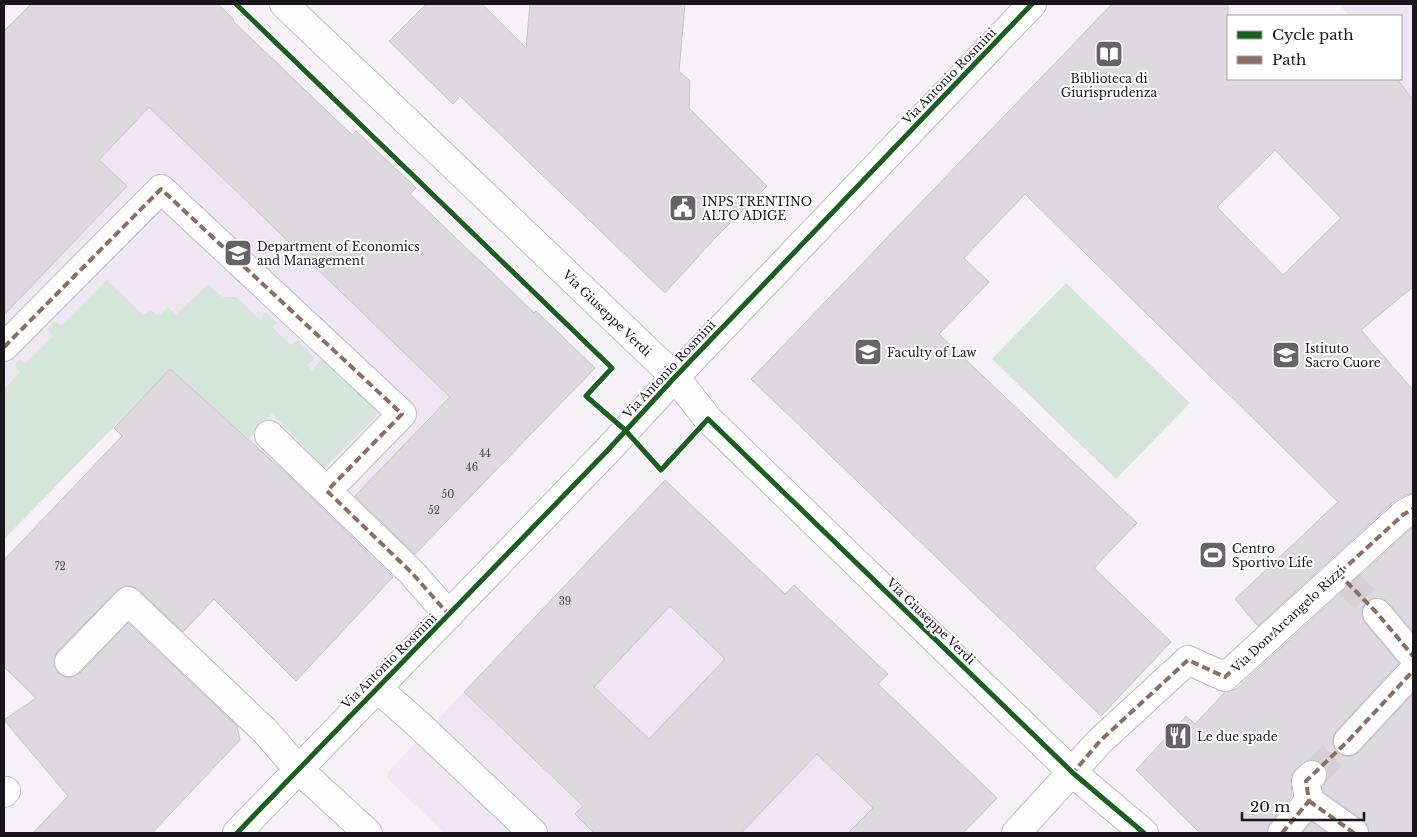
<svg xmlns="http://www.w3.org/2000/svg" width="1417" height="837" font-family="'Libre Baskerville',serif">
  <rect width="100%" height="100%" fill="#f5f1f7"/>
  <path fill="#efe6f4" d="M 31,4 L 218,4 L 234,20 L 217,38 L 242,62 L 259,45 L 352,135 L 357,131 L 416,188 L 411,195 L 595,368 L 394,576 L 318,503 L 170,369 L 4,539 L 4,62 L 23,80 L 52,49 L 18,17 Z
    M 1339,4 L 1413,4 L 1413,100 L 1397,79 L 1401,79 L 1401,16 L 1349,16 Z
    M 665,480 L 785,593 L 794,585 L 840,629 L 888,674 L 879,685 L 997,798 L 963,833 L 444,833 L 387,778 L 388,772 Z"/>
  <path fill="#d6e5dc" d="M 107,280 L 143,315 L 151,310 L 155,314 L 160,315 L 168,307 L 176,314 L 208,284 L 223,297 L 236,297 L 261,321 L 265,312 L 277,323 L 272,327 L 291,345 L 297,340 L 315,358 L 308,365 L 312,370 L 323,358 L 379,413 L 325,468 L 272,414 L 249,439 L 170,369 L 4,539 L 4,389 L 20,372 L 14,365 L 20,359 L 25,364 L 53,336 L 47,329 L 55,321 L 61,326 Z
    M 1066,283 L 1190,403 L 1116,479 L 992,359 Z"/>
  <path fill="#dddadf" stroke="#c7c4c9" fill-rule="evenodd" d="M 31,4 L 218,4 L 234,20 L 233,21 L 352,135 L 356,131 L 416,188 L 410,194 L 534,313 L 536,311 L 595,368 L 415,554 L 355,496 L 450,397 L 149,107 L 99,160 L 127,186 L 4,315 L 4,31 Z
    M 426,4 L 482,4 L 526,48 L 530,4 L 685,4 L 679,71 L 690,81 L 689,108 L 767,186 L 716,237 L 665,293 L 460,96 L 453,104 L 389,41 Z
    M 1112,4 L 1228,4 L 1228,79 L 1397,79 L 1413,100 L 1413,287 L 1361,330 L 1413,390 L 1413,493 L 1405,495 L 1393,502 L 1258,626 L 1235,599 L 1338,502 L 1025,194 L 964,258 L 989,282 L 939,334 L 1137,523 L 1094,568 L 1171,642 L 1101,716 L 751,379 ZM 1275,150 L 1341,218 L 1283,275 L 1217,207 Z
    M 170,369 L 292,479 L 393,577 L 296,681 L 214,599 L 183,632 L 138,589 L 131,586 L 124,586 L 117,590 L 57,652 L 54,658 L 54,666 L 58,673 L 66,677 L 73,677 L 80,673 L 128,623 L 237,726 L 240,740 L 152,833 L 33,833 L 68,796 L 4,720 L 36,698 L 4,667 L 4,560 L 122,436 L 114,428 Z
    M 665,480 L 785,594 L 794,585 L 840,629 L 888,674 L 878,684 L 997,798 L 963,833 L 848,833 L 873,808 L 817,754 L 741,833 L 594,833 L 575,814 L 583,806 L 464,692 ZM 670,606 L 725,659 L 649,739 L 594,687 Z
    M 1413,527 L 1413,632 L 1389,603 L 1383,599 L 1374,598 L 1367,601 L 1362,608 L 1362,616 L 1365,623 L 1399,663 L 1337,730 L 1333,738 L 1333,746 L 1338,753 L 1345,756 L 1353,756 L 1359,752 L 1413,694 L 1413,833 L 1369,833 L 1368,826 L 1363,820 L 1323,792 L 1323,786 L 1327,780 L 1327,771 L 1323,764 L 1316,760 L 1308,760 L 1295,770 L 1291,777 L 1291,783 L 1292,796 L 1270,823 L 1267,833 L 1200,833 L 1136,770 L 1186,716 L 1195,724 L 1225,692 L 1236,689 Z
    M 1312,822 L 1327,833 L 1302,833 Z"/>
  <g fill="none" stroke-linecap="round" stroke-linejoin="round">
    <path stroke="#d4d0d6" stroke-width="28" stroke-dasharray="28 14" stroke-linecap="butt" d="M 1345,579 L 1377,613
      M 1312,775 L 1348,741"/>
    <defs>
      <path id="minor" d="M 284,4 L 675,377 L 708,419 L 1073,773 L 1144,833
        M 4,347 L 161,189 L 402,414 L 327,491
        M 269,435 L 412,573 L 449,615
        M 1377,613 L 1413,656
        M 69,662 L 128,601 L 266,732 L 298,769 L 368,833
        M 377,688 L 419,725 L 533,833
        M 1348,741 L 1412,672
        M 4,793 L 6,791
        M 1309,801 L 1354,833
        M 237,833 L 607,451 L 675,377 L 1032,4
        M 1016,833 L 1100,741 L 1188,660 L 1225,677 L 1404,514 L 1413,509
        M 1282,833 L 1309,801 L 1306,781 L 1312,775"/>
    </defs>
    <use href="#minor" stroke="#c0bdc2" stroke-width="30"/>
    <use href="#minor" stroke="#fefdfe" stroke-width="28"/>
    <path stroke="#8d6e63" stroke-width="4" stroke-dasharray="8 4" stroke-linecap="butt" d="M 4,347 L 161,189 L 402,414 L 327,491 L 412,573 L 449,615
      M 1338,573 L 1377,613 L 1413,656
      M 1075,775 L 1073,773 L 1100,741 L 1188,660 L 1225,677 L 1404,514 L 1413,509
      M 1309,801 L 1354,833
      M 1282,833 L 1309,801 L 1306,781 L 1348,741 L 1412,672"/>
    <defs>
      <path id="cycleway" d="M 236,4 L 612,368 L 586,396 L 625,430 L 661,470 L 708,419 L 1073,773 L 1144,833
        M 237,833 L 607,451 L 675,377 L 1032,4"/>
    </defs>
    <use href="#cycleway" stroke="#fff" stroke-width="8"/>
    <use href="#cycleway" stroke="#1b5e20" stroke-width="5"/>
  </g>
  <defs>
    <symbol id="library-square" viewBox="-11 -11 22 22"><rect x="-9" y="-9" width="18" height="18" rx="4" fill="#656367" stroke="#fff"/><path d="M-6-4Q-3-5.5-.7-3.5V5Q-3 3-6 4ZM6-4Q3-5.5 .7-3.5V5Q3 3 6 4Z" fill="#fff"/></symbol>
    <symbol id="civic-square" viewBox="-11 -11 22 22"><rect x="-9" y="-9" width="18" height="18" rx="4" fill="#656367" stroke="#fff"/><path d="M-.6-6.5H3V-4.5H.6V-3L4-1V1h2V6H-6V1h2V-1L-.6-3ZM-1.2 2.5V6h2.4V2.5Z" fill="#fff"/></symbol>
    <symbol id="university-square" viewBox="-11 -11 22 22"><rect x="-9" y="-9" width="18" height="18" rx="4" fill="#656367" stroke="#fff"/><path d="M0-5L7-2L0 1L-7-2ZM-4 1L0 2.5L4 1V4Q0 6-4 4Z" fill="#fff"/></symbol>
    <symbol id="school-square" viewBox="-11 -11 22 22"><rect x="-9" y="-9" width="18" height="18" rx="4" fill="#656367" stroke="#fff"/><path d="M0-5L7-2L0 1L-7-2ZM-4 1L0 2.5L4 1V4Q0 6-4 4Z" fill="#fff"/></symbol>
    <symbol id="stadium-square" viewBox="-11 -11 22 22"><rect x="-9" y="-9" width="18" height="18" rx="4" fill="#656367" stroke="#fff"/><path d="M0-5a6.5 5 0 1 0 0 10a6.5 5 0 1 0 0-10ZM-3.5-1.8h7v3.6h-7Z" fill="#fff"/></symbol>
    <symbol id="restaurant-square" viewBox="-11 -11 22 22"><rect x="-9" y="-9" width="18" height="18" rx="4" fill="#656367" stroke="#fff"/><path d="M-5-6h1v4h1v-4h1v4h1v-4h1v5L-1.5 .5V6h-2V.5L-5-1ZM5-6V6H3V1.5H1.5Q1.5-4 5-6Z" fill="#fff"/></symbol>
  </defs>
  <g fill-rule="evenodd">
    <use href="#library-square" x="1093" y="38" width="32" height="32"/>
    <use href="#civic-square" x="667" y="192" width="32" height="32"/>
    <use href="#university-square" x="222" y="237" width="32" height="32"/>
    <use href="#university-square" x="852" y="336" width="32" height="32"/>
    <use href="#school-square" x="1270" y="339" width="32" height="32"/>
    <use href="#stadium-square" x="1197" y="539" width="32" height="32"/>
    <use href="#restaurant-square" x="1162" y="720" width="32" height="32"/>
  </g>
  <g text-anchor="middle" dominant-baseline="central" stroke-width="4" stroke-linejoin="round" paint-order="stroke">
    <g font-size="10" fill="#4a484c">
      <text x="485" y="453">44</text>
      <text x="472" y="467">46</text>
      <text x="448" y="494">50</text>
      <text x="434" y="510">52</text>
      <text x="60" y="566">72</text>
      <text x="565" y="601">39</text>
    </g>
    <g font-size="12" fill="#18161a" stroke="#fff">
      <text transform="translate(949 76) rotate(-46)">Via Antonio Rosmini</text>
      <text transform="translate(607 313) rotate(44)">Via Giuseppe Verdi</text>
      <text transform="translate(669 369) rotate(-47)">Via Antonio Rosmini</text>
      <text transform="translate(1288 619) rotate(-43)">Via Don Arcangelo Rizzi</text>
      <text transform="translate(931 621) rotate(44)">Via Giuseppe Verdi</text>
      <text transform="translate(389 661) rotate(-45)">Via Antonio Rosmini</text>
    </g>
    <g font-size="12" fill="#18161a" stroke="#fff" text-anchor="start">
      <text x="1109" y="78" text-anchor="middle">Biblioteca di<tspan x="1109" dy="14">Giurisprudenza</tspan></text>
      <text x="702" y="201">INPS TRENTINO<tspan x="702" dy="14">ALTO ADIGE</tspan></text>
      <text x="257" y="246">Department of Economics<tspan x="257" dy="14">and Management</tspan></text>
      <text x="1305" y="348">Istituto<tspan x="1305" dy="14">Sacro Cuore</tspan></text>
      <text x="887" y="352">Faculty of Law</text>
      <text x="1232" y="548">Centro<tspan x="1232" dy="14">Sportivo Life</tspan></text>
      <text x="1197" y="736">Le due spade</text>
    </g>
  </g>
  <rect width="1417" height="837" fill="none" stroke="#18161a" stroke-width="10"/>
  <rect x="1227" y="15" width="175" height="65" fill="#ffffff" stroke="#a3a2a3"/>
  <rect x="1237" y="31" width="25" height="8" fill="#1b5e20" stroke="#a3a2a3"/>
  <text x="1272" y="40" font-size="15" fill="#18161a">Cycle path</text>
  <rect x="1237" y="56" width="25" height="8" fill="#8d6e63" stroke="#a3a2a3"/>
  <text x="1272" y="65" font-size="15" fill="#18161a">Path</text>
  <path d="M1242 812v8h122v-8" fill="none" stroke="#18161a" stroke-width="2.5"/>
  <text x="1250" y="812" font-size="15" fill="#18161a" stroke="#ffffff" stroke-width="4" paint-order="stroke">20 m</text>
</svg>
